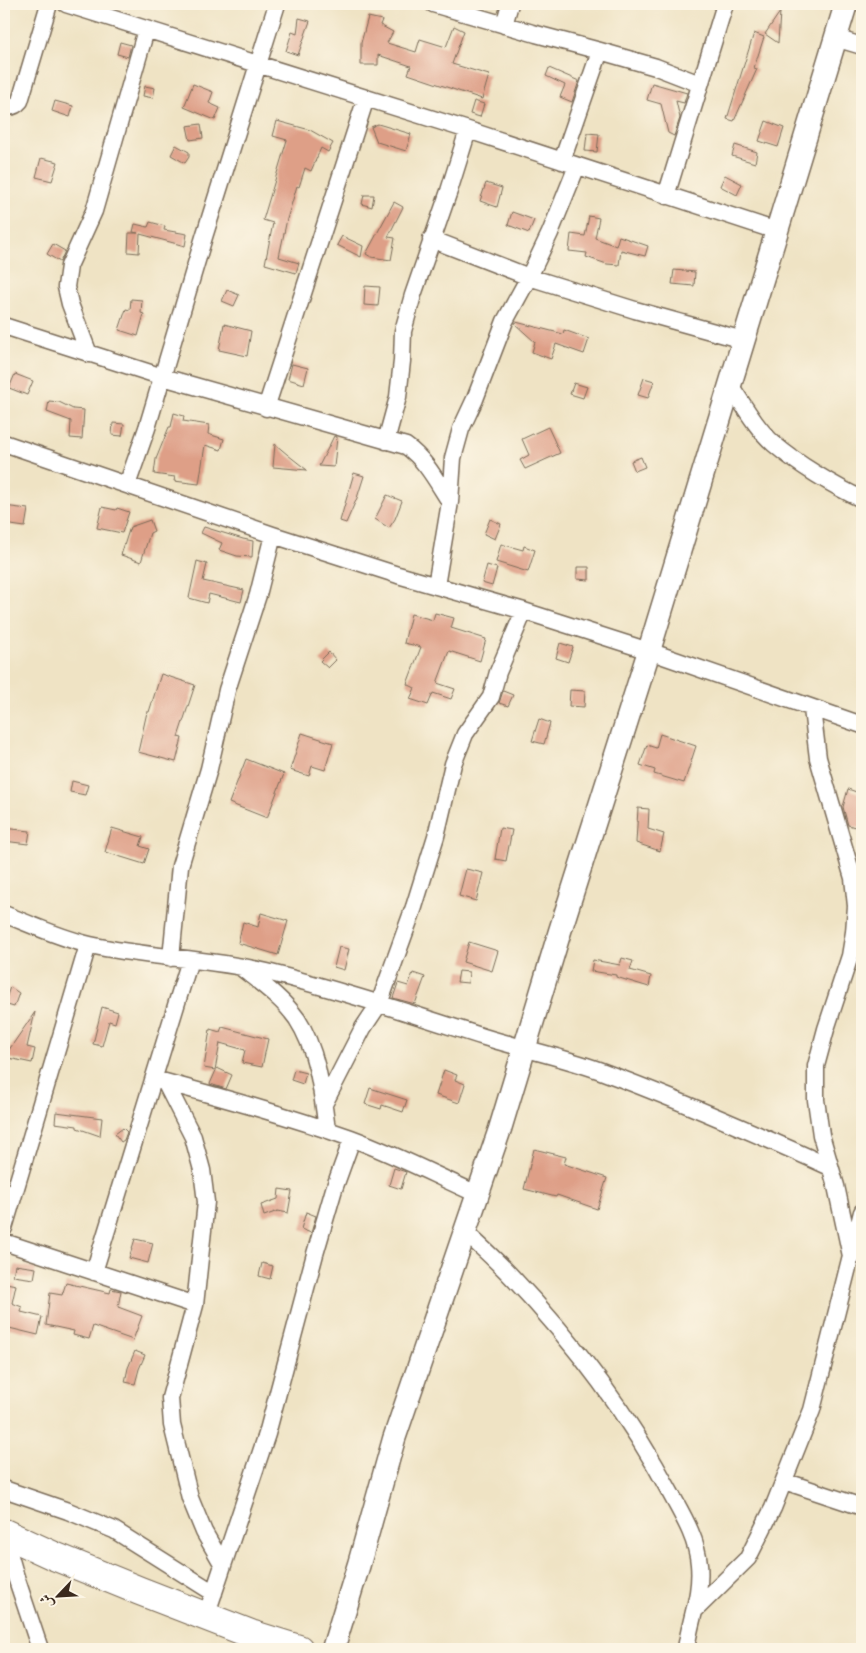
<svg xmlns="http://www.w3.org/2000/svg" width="866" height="1653" font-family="Vollkorn,Amiri,serif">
  <rect width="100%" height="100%" fill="#fcf5e5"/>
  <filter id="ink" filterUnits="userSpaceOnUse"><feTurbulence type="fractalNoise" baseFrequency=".02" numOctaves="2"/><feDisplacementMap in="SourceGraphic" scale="10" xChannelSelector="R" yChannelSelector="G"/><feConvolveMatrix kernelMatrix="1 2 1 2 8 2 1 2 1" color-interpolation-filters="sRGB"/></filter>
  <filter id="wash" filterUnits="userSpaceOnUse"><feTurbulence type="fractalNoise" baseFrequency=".0096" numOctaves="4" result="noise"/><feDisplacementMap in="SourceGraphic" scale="20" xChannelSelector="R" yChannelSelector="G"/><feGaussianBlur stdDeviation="1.12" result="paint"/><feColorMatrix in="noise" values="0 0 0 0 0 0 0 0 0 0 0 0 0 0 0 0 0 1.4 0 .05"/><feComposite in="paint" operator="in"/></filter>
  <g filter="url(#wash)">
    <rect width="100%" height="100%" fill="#efe3c4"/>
    <g id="blocks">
      <path fill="#de9f87" d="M 780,12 L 778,43 L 765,34 Z
        M 368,17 L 382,20 L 380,25 L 393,32 L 387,43 L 416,52 L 420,39 L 446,47 L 454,26 L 464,31 L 452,64 L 489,75 L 482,99 L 408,74 L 411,66 L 378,55 L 378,65 L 361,65 L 361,43 Z
        M 299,18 L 310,21 L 298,55 L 286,51 L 292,32 L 297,34 Z
        M 754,33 L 764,37 L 754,68 L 757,69 L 734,121 L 727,119 Z
        M 120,42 L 131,45 L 128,57 L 117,54 Z
        M 549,68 L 579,81 L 572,102 L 560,97 L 565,85 L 546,76 Z
        M 652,83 L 687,93 L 684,103 L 676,101 L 680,118 L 674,136 L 668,133 L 661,104 L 647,100 Z
        M 193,84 L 213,92 L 209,103 L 220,108 L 215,120 L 184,107 Z
        M 145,86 L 155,88 L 153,98 L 143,96 Z
        M 55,101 L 73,106 L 70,117 L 52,111 Z
        M 474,101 L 484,104 L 480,117 L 470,114 Z
        M 277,121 L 310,130 L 333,143 L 328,152 L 321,148 L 311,171 L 305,168 L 299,187 L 297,186 L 287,219 L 279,257 L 299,263 L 296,273 L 265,264 L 273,223 L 263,220 L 287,140 L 273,136 Z
        M 766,121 L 784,128 L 778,147 L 759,141 Z
        M 201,124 L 203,138 L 190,140 L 187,126 Z
        M 378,124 L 411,134 L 406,151 L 377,142 L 371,127 Z
        M 587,133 L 599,134 L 597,152 L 585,151 Z
        M 176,145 L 189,152 L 189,157 L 185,163 L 171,155 Z
        M 735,145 L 757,152 L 755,163 L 732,156 Z
        M 41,158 L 58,162 L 52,181 L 36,177 Z
        M 725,175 L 742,184 L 737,195 L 720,186 Z
        M 486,183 L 502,188 L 497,207 L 480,201 Z
        M 364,195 L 374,195 L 372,207 L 362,204 Z
        M 394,202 L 403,207 L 388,237 L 395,238 L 391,260 L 371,257 L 366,254 Z
        M 512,212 L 534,220 L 529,233 L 508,225 Z
        M 589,216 L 599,218 L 595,238 L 616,246 L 619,236 L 648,246 L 645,256 L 621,250 L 619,265 L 607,264 L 586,257 L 587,253 L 569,251 L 571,234 L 585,236 Z
        M 150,222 L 165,226 L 164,230 L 187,234 L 185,246 L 140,234 L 139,253 L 128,252 L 129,233 L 138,233 L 133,232 L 135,224 L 148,227 Z
        M 342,236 L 363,246 L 361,257 L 337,245 Z
        M 53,244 L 65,251 L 60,262 L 47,254 Z
        M 674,270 L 695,272 L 694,286 L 672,284 Z
        M 365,286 L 380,287 L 378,306 L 364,305 Z
        M 227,290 L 239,295 L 234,306 L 222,301 Z
        M 131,299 L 142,300 L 141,313 L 144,314 L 138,336 L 119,330 L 126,309 L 130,310 Z
        M 516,322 L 563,334 L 564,330 L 589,339 L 584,354 L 556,344 L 551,359 L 532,352 L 535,342 L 515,324 Z
        M 224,324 L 251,331 L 247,356 L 219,350 Z
        M 292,364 L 308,368 L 304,384 L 288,379 Z
        M 15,374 L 33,381 L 27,395 L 9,388 Z
        M 644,378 L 654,381 L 648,398 L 638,395 Z
        M 574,383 L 587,387 L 583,398 L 570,394 Z
        M 49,401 L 59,402 L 73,409 L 84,410 L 82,439 L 70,438 L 71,421 L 47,412 Z
        M 174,413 L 184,416 L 183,421 L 209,425 L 208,434 L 224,439 L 221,450 L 205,445 L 199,484 L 174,481 L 175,477 L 154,474 L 156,459 L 169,427 L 171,427 Z
        M 113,423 L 124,424 L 122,436 L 112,435 Z
        M 548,427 L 560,453 L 525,469 L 520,460 L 529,455 L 522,439 Z
        M 334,436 L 337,437 L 334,467 L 319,466 Z
        M 275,444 L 288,455 L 307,470 L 273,467 Z
        M 641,457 L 645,467 L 635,471 L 631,461 Z
        M 354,473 L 364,476 L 357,498 L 346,523 L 340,521 Z
        M 387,495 L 402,501 L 395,519 L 389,528 L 375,519 Z
        M 4,506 L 28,509 L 25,527 L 4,524 Z
        M 102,507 L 116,510 L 117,508 L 129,512 L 122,533 L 97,528 Z
        M 490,519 L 501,524 L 495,539 L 484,534 Z
        M 150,520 L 154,531 L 150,533 L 141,562 L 121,555 L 130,527 Z
        M 204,527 L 243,539 L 253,541 L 252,557 L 237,556 L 219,550 L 222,543 L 201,533 Z
        M 501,544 L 523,550 L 524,546 L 535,550 L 528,572 L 496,562 Z
        M 197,561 L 207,564 L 203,581 L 244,590 L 241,602 L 209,594 L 207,603 L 189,598 Z
        M 487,565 L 497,568 L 492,586 L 482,583 Z
        M 577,567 L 589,567 L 589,580 L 577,579 Z
        M 435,613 L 454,618 L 451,628 L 486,639 L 480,661 L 449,651 L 437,683 L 455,689 L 451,699 L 433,693 L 428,705 L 410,699 L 415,688 L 407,684 L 421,647 L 404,643 L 411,614 L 433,620 Z
        M 560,643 L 573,647 L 568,662 L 556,658 Z
        M 329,652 L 336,660 L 328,668 L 320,661 Z
        M 161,674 L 195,685 L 178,737 L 182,738 L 176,762 L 138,752 L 147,712 L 149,712 Z
        M 570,690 L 585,691 L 584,707 L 569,706 Z
        M 503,691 L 513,695 L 508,706 L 499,703 Z
        M 539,719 L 550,723 L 544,744 L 532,741 Z
        M 302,733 L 333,743 L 325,770 L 312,766 L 309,776 L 290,770 Z
        M 660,734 L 696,746 L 684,783 L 654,774 L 655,770 L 640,765 L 647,745 L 656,748 Z
        M 246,759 L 284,774 L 267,818 L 229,803 Z
        M 72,781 L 88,785 L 85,795 L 70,792 Z
        M 848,789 L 862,794 L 862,829 L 848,825 L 843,807 Z
        M 638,808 L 649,809 L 648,829 L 664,834 L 660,851 L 636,843 Z
        M 4,828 L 30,831 L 28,844 L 4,841 Z
        M 112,828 L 143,837 L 140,846 L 149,849 L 144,864 L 105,852 Z
        M 500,828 L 512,830 L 506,861 L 495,859 Z
        M 466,869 L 483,873 L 476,901 L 459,896 Z
        M 261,913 L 288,921 L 278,955 L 238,943 L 243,922 L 258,927 Z
        M 469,942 L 498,951 L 492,971 L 463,962 Z
        M 339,947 L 349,949 L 344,970 L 334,967 Z
        M 622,958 L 633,961 L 630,970 L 651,976 L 649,987 L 616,977 L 616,975 L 591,971 L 593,960 L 620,965 Z
        M 459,971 L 469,972 L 468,983 L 457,982 Z
        M 413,973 L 425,977 L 415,1004 L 393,998 L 398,983 L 408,986 Z
        M 10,987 L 19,993 L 14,1007 L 4,1004 Z
        M 102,1007 L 118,1012 L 115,1023 L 109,1021 L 102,1046 L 93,1044 Z
        M 35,1012 L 27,1047 L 35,1049 L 32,1063 L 4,1057 Z
        M 222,1027 L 268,1039 L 262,1067 L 242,1063 L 245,1050 L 220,1043 L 215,1070 L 204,1068 L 210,1029 L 220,1032 Z
        M 217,1068 L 232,1075 L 226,1089 L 210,1084 Z
        M 294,1070 L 306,1073 L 303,1084 L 291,1080 Z
        M 444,1070 L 457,1075 L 455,1080 L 465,1084 L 459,1103 L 436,1095 Z
        M 370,1088 L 407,1100 L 403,1112 L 382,1105 L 381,1109 L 365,1104 Z
        M 56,1112 L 102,1118 L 100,1136 L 77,1128 L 77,1126 L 55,1123 Z
        M 123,1128 L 127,1132 L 124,1140 L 121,1142 L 115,1134 Z
        M 534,1149 L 566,1157 L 564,1164 L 607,1178 L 597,1209 L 557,1195 L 556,1197 L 524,1189 Z
        M 394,1168 L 406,1172 L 401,1189 L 389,1185 Z
        M 279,1189 L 292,1191 L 288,1213 L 278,1211 L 264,1216 L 261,1205 L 278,1199 Z
        M 306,1212 L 316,1216 L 311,1233 L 301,1229 Z
        M 135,1239 L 153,1243 L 148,1263 L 129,1258 Z
        M 262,1263 L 273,1266 L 270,1279 L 259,1276 Z
        M 15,1265 L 36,1268 L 34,1279 L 13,1276 Z
        M 6,1283 L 16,1285 L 12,1303 L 22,1307 L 21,1312 L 42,1317 L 38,1335 L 5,1327 L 7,1320 L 4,1319 L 4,1291 Z
        M 66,1283 L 110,1293 L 111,1289 L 121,1291 L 118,1307 L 142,1316 L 133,1340 L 93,1326 L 89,1339 L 73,1335 L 74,1331 L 46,1325 L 50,1293 L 62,1295 Z
        M 135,1351 L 145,1355 L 139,1369 L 135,1384 L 125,1382 L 128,1368 Z"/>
    </g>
  </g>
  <g filter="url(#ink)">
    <use href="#blocks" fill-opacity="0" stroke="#7a6b58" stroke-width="1"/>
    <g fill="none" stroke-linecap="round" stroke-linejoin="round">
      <defs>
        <path id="street" d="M 66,4 L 468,130 L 777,231
          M 433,4 L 536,34 L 600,51 L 656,67 L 700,84
          M 504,25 L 510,4
          M 835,38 L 862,46
          M 4,106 C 11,108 15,107 20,101 L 49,4
          M 562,161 L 600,51
          M 666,196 L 725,4
          M 431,239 L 529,277 L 635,310 L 743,340
          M 4,326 L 163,377 L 406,446 C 426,460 437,482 450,502
          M 89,354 L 70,304 L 66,287 L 69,266 L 94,211 L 146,30
          M 730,385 C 743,404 756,428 774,444 C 796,463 835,487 862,499
          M 266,408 L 366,98
          M 386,441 L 398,397 L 402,361 L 403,331 L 413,295 L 449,191 L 468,130
          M 4,443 L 273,535 L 398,575 L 524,611 L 649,651 L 862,725
          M 127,485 L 147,428 L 204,237 L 277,4
          M 436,586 L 450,502 L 453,458 L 461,429 L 475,399 L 505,321 L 529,277 L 550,233 L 577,166
          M 812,709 L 818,758 L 853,878 L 856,906 L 854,932 L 850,956 L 826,1029 L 816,1066 L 816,1100 L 821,1135 L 836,1186 L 851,1256
          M 4,914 C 32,925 60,938 90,945 C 148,958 209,958 267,972 C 340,990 412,1014 484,1037 C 523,1049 563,1057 601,1071 C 679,1100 755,1133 830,1167
          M 171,958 L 180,866 L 209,769 L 227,690 L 258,595 L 273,535
          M 243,969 C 262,984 283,999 297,1019 C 318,1051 322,1092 327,1130
          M 154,1079 C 220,1097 286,1115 351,1138 C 394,1154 435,1175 477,1194
          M 165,1082 L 193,1137 L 202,1170 L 206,1202 L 195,1305 L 170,1398 L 172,1425 L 190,1498 L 204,1532 L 223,1565
          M 324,1104 L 363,1028 L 379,1004 L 414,907 L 436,836 L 453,764 L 465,734 L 491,697 L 498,672 L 524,611
          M 4,1228 L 88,945
          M 464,1231 C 480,1246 496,1260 511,1276 C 573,1341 629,1415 671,1494 C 683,1516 697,1539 699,1564 C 702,1595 690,1619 686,1649
          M 4,1242 L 195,1305
          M 94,1272 L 190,960
          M 784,1481 L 862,1507
          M 4,1489 L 68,1511 L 114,1530 L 214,1593
          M 4,1535 L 15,1574 L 40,1649
          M 696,1609 L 748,1558 L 773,1508 L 812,1410 L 862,1212
          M 206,1616 L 267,1434 L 315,1254 L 334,1189 L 352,1139"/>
        <path id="secondary" d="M 333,1649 L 359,1564 L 394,1439 L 500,1129 L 560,931 L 649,651 L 846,4"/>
        <path id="highway" d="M 4,1533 L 54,1556 L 140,1591 L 251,1634 L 299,1649"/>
      </defs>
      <use href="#street" stroke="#7a6b58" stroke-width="19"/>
      <use href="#secondary" stroke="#7a6b58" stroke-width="25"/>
      <use href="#highway" stroke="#7a6b58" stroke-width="30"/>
      <use href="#street" stroke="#fff" stroke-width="16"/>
      <use href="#secondary" stroke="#fff" stroke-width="22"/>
      <use href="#highway" stroke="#fff" stroke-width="28"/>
    </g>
  </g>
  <rect width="866" height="1653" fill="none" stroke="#fcf5e5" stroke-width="20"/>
  <g transform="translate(58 1596) rotate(245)" stroke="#fcf5e5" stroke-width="4" paint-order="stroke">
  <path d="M0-4L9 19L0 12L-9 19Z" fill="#3b2a1e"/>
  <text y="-8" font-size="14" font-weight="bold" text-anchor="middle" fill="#3b2a1e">ش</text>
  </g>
</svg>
